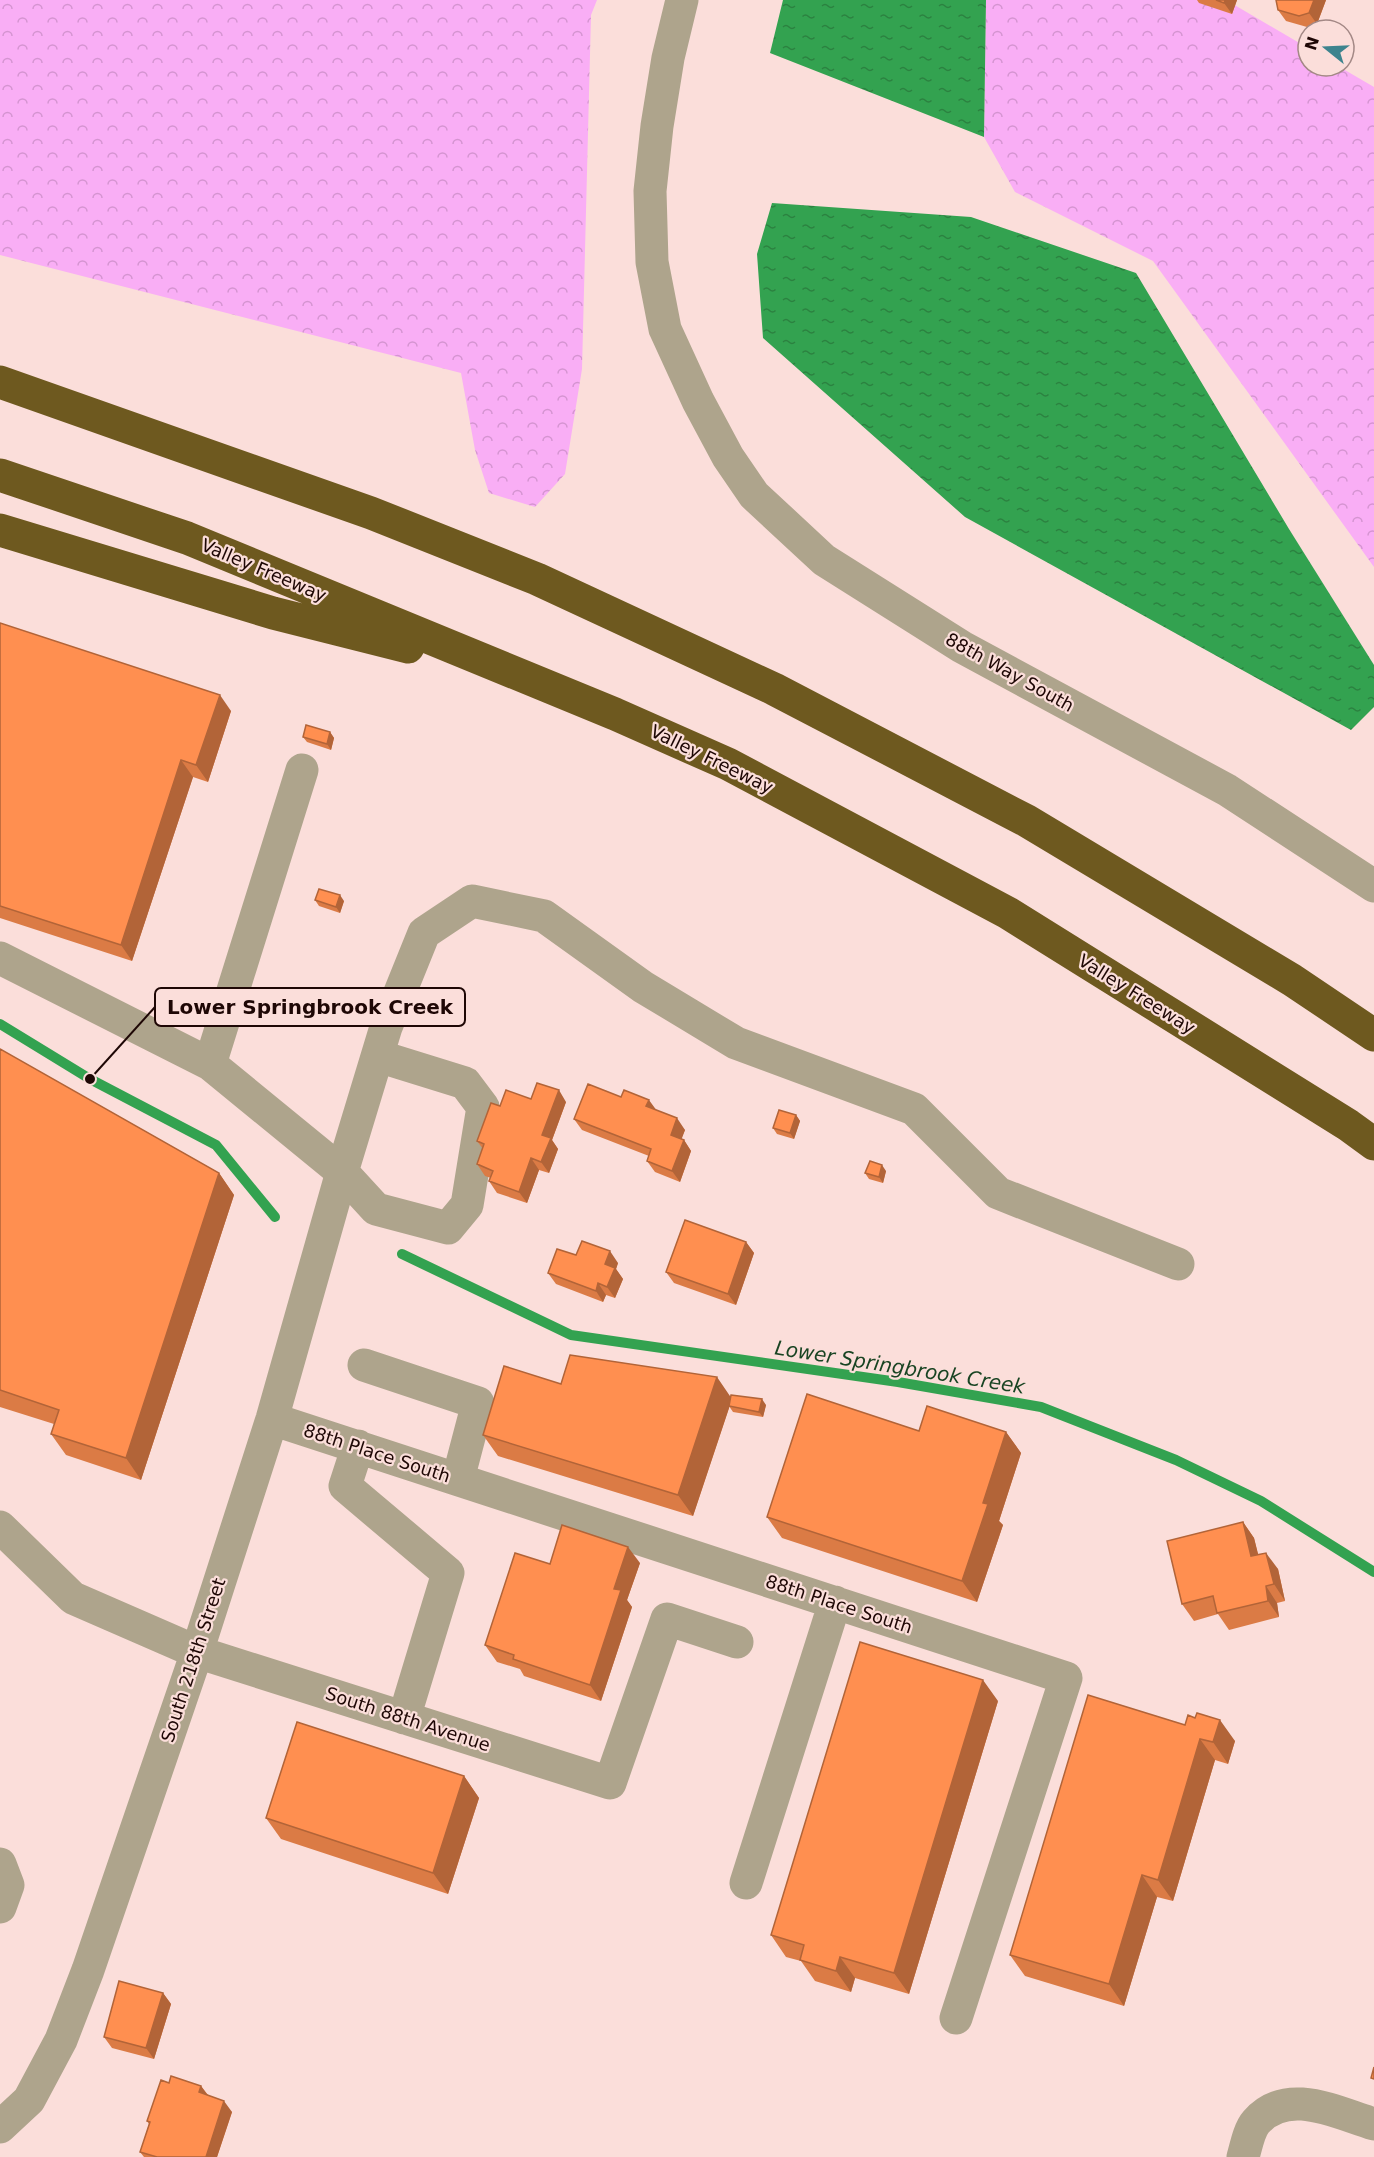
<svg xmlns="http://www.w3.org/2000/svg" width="1374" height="2157" font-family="'DejaVu Sans',sans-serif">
  <defs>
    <pattern id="forest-crowns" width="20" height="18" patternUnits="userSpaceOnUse" patternTransform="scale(1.5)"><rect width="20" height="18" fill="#f9aef5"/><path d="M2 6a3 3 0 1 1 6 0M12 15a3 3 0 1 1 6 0" fill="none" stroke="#d594d1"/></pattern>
    <pattern id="water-ripples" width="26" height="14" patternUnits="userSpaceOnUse" patternTransform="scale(1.5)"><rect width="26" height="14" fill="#33a250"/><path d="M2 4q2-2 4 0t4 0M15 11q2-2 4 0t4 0" fill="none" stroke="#2b8240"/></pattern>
  </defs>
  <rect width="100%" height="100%" fill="#fbdeda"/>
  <path fill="url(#forest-crowns)" d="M 0,0 L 597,0 L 591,15 L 582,369 L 565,474 L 535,507 L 489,493 L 475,450 L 461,373 L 0,255 Z
    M 986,0 L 1226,0 L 1308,48 L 1308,66 L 1338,66 L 1374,87 L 1374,567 L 1153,261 L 1015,192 L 984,137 Z"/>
  <path fill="url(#water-ripples)" d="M 783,0 L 986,0 L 984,137 L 770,53 Z
    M 772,203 L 971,217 L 1136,273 L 1289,529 L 1374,665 L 1374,707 L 1351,730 L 965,517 L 763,338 L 757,254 Z"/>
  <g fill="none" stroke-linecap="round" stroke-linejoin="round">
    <path stroke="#33a250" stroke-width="10" d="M 0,1024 L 90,1079 L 216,1145 L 275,1217
      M 402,1254 L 571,1335 L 898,1382 L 1041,1407 L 1176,1460 L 1261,1501 L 1374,1572"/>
    <path stroke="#aea48c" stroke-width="33" d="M 682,0 L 668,58 L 657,126 L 650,191 L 652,262 L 665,329 L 698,401 L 728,457 L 754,495 L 824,560 L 962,647 L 1227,790 L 1374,886
      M 0,958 L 210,1064 L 342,1172 L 376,1209 L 448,1228 L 467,1205 L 483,1107 L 465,1083 L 378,1056
      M 210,1064 L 302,770
      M 364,1365 L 478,1403 L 458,1479
      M 272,1419 L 1066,1678 L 956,2018
      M 358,1446 L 345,1486 L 448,1573 L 404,1718
      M 0,1527 L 73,1598 L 197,1652 L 610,1783 L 667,1619 L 737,1642
      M 0,1864 L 8,1885 L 0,1907
      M 746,1883 L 835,1602
      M 0,2127 L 29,2100 L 61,2040 L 88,1970 L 197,1652 L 272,1419 L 342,1172 L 386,1027 L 424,933 L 472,901 L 544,916 L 643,987 L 736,1043 L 914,1109 L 998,1193 L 1178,1264
      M 1243,2157 C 1246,2147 1249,2130 1256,2122 C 1287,2086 1337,2113 1374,2124"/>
    <path stroke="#6e591f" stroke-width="33" d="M 0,382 L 371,513 L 537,579 L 774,689 L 1027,821 L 1292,980 L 1374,1035
      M 0,475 L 187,538 L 615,714 L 728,764 L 1008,913 L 1348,1125 L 1374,1144
      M 0,530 L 273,613 L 408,647"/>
  </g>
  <path fill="#db7b45" d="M 1197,0 L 1237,0 L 1232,14 L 1199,3 Z
    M 1276,0 L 1326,0 L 1317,24 L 1307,27 L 1286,21 L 1278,10 Z
    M 0,623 L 231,711 L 208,782 L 193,777 L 132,961 L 0,918 Z
    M 330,732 L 334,738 L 331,750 L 307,742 L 303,737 Z
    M 315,900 L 344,901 L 340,913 L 319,906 Z
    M 0,1049 L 219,1173 L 234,1195 L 141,1480 L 66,1455 L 51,1434 L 54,1424 L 0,1407 Z
    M 621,1097 L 656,1110 L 685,1130 L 681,1139 L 684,1140 L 691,1151 L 680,1182 L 655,1172 L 647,1161 L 649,1156 L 582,1130 L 574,1119 Z
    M 531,1099 L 566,1102 L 552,1140 L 558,1149 L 549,1173 L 539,1170 L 527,1203 L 497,1193 L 489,1181 L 491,1178 L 485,1176 L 477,1164 L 483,1149 L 477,1141 Z
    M 796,1115 L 800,1121 L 794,1139 L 777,1134 L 773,1128 Z
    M 886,1171 L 883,1183 L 869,1179 L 865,1173 Z
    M 746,1242 L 754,1253 L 736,1305 L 674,1283 L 666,1272 Z
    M 576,1255 L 618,1263 L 616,1269 L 623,1279 L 615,1298 L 606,1295 L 603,1302 L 556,1284 L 548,1273 Z
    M 561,1384 L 731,1398 L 766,1405 L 763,1417 L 733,1412 L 729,1406 L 730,1405 L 693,1516 L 498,1456 L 483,1435 Z
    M 919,1431 L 1006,1432 L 1021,1453 L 999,1521 L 1003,1525 L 977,1602 L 782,1538 L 767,1517 Z
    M 1243,1522 L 1254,1538 L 1258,1555 L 1278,1569 L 1285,1601 L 1277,1603 L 1279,1617 L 1229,1630 L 1218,1614 L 1194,1621 L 1182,1604 Z
    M 640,1563 L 627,1600 L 632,1607 L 601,1701 L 524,1676 L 520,1669 L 497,1662 L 485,1645 L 550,1564 Z
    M 998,1701 L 909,1994 L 855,1978 L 851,1992 L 815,1981 L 801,1961 L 786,1957 L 771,1935 Z
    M 1195,1718 L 1235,1741 L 1228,1764 L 1215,1760 L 1173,1901 L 1157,1897 L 1124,2006 L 1025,1976 L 1010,1955 L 1185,1725 Z
    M 464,1776 L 479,1798 L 448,1894 L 281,1839 L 266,1818 Z
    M 163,1993 L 171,2004 L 154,2059 L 112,2048 L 104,2037 Z
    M 169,2083 L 201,2086 L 208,2095 L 232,2112 L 217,2157 L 144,2157 L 140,2152 L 149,2124 L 147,2121 Z"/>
  <path fill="#b26438" d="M 1225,0 L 1237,0 L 1232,14 L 1224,3 Z
    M 1314,0 L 1326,0 L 1317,24 L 1309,13 Z
    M 220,695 L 231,711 L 208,782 L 196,765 Z
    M 330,732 L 334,738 L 331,750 L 327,744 Z
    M 181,760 L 193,777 L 132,961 L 121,945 Z
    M 340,895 L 344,901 L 340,913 L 336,907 Z
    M 559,1090 L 566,1102 L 552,1140 L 558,1149 L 549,1173 L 541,1162 L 542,1135 Z
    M 649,1100 L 657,1111 L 646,1106 Z
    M 796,1115 L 800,1121 L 794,1139 L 790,1133 Z
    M 677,1118 L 685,1130 L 679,1146 L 671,1135 Z
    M 684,1140 L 691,1151 L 680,1182 L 672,1171 Z
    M 531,1158 L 539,1170 L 527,1203 L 519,1192 Z
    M 882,1165 L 886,1171 L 883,1183 L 879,1177 Z
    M 219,1173 L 234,1195 L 141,1480 L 126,1458 Z
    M 746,1242 L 754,1253 L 736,1305 L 728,1294 Z
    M 610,1251 L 618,1263 L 616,1269 L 623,1279 L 615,1298 L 607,1287 L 605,1264 Z
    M 598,1283 L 606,1295 L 603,1302 L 596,1291 Z
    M 717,1377 L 732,1399 L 693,1516 L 678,1495 Z
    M 762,1399 L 766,1405 L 763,1417 L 759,1412 Z
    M 1006,1432 L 1021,1453 L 999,1521 L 1003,1525 L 977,1602 L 962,1581 L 983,1503 Z
    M 1243,1522 L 1254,1538 L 1263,1573 L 1251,1556 Z
    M 628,1547 L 640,1563 L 627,1600 L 632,1607 L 601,1701 L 590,1685 L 614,1589 Z
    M 1266,1553 L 1278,1569 L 1285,1601 L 1274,1584 Z
    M 1266,1586 L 1277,1603 L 1279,1617 L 1268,1601 Z
    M 983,1680 L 998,1701 L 909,1994 L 894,1973 Z
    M 1220,1720 L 1235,1741 L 1228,1764 L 1213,1742 Z
    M 1200,1739 L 1215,1760 L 1173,1901 L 1158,1880 Z
    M 464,1776 L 479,1798 L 448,1894 L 433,1873 Z
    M 1142,1875 L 1157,1897 L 1124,2006 L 1109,1984 Z
    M 840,1957 L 855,1978 L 851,1992 L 836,1971 Z
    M 163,1993 L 171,2004 L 154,2059 L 146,2048 Z
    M 201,2086 L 209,2097 L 199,2092 Z
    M 224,2101 L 232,2112 L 217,2157 L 206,2157 Z"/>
  <path fill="#ff8f50" stroke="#b26438" stroke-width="1.5" d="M 1216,0 L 1225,0 L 1224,3 Z
    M 1276,0 L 1314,0 L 1309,13 L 1299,16 L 1278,10 Z
    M 0,623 L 220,695 L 196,765 L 181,760 L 121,945 L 0,906 Z
    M 306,725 L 330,732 L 327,744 L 303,737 Z
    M 319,889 L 340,895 L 336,907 L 315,900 Z
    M 0,1049 L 219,1173 L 126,1458 L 51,1434 L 59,1410 L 0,1390 Z
    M 537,1083 L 559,1090 L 542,1135 L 551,1138 L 541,1162 L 531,1158 L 519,1192 L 489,1181 L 493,1171 L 477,1164 L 484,1144 L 477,1141 L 491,1103 L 500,1106 L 506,1090 L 531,1099 Z
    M 588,1084 L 621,1097 L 624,1090 L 649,1100 L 646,1106 L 677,1118 L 671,1135 L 684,1140 L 672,1171 L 647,1161 L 651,1149 L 574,1119 Z
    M 779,1110 L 796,1115 L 790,1133 L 773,1128 Z
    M 870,1161 L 882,1165 L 879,1177 L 865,1173 Z
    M 685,1220 L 746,1242 L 728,1294 L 666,1272 Z
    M 582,1241 L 610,1251 L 605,1264 L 615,1268 L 607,1287 L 598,1283 L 596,1291 L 548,1273 L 557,1249 L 576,1255 Z
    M 570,1355 L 717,1377 L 678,1495 L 483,1435 L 504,1366 L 561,1384 Z
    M 807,1394 L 919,1431 L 927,1406 L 1006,1432 L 983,1503 L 988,1504 L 962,1581 L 767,1517 Z
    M 731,1395 L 762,1399 L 759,1412 L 729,1406 Z
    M 1243,1522 L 1251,1556 L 1266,1553 L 1274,1584 L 1266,1586 L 1268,1601 L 1217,1613 L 1213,1596 L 1182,1604 L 1167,1541 Z
    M 562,1525 L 628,1547 L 614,1589 L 621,1590 L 590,1685 L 513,1659 L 514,1655 L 485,1645 L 515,1553 L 550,1564 Z
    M 860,1642 L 983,1680 L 894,1973 L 840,1957 L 836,1971 L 800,1960 L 804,1945 L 771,1935 Z
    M 1088,1695 L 1185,1725 L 1188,1715 L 1195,1718 L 1197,1713 L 1220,1720 L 1213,1742 L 1200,1739 L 1158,1880 L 1142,1875 L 1109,1984 L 1010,1955 Z
    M 297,1722 L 464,1776 L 433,1873 L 266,1818 Z
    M 119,1981 L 163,1993 L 146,2048 L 104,2037 Z
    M 1374,2067 L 1374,2079 L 1371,2078 Z
    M 171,2076 L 201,2086 L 199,2092 L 224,2101 L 206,2157 L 157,2157 L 140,2152 L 150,2122 L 147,2121 L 161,2080 L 169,2083 Z"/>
  <g text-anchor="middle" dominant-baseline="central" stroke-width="4.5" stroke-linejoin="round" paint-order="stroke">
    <g font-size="18" fill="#1e0705" stroke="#fbdeda">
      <text transform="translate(264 570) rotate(23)">Valley Freeway</text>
      <text transform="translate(1010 672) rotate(29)">88th Way South</text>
      <text transform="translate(712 759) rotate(26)">Valley Freeway</text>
      <text transform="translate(1137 994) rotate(32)">Valley Freeway</text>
      <text transform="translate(377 1453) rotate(18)">88th Place South</text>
      <text transform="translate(839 1604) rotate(18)">88th Place South</text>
      <text transform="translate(193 1660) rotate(-72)">South 218th Street</text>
      <text transform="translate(408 1719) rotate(18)">South 88th Avenue</text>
    </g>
    <g font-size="20" font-style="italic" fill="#194423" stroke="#fbdeda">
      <text transform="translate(900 1367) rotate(9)">Lower Springbrook Creek</text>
    </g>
  </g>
  <path fill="none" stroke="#1e0705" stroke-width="2" d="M90 1079L155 1007"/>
  <circle fill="#1e0705" stroke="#fbdeda" stroke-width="2" cx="90" cy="1079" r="6"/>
  <rect fill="#fbdeda" stroke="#1e0705" stroke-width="2" x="155" y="988" width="310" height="38" rx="6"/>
  <g font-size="20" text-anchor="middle" font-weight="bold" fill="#1e0705">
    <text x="310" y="1014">Lower Springbrook Creek</text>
  </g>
  <g transform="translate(1326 48) rotate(288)"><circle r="28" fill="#fbdeda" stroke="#a38885" stroke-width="1.5"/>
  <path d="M0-4.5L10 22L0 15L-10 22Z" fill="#3d848e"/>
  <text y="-9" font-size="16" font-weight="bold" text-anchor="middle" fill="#1e0705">N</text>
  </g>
</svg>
